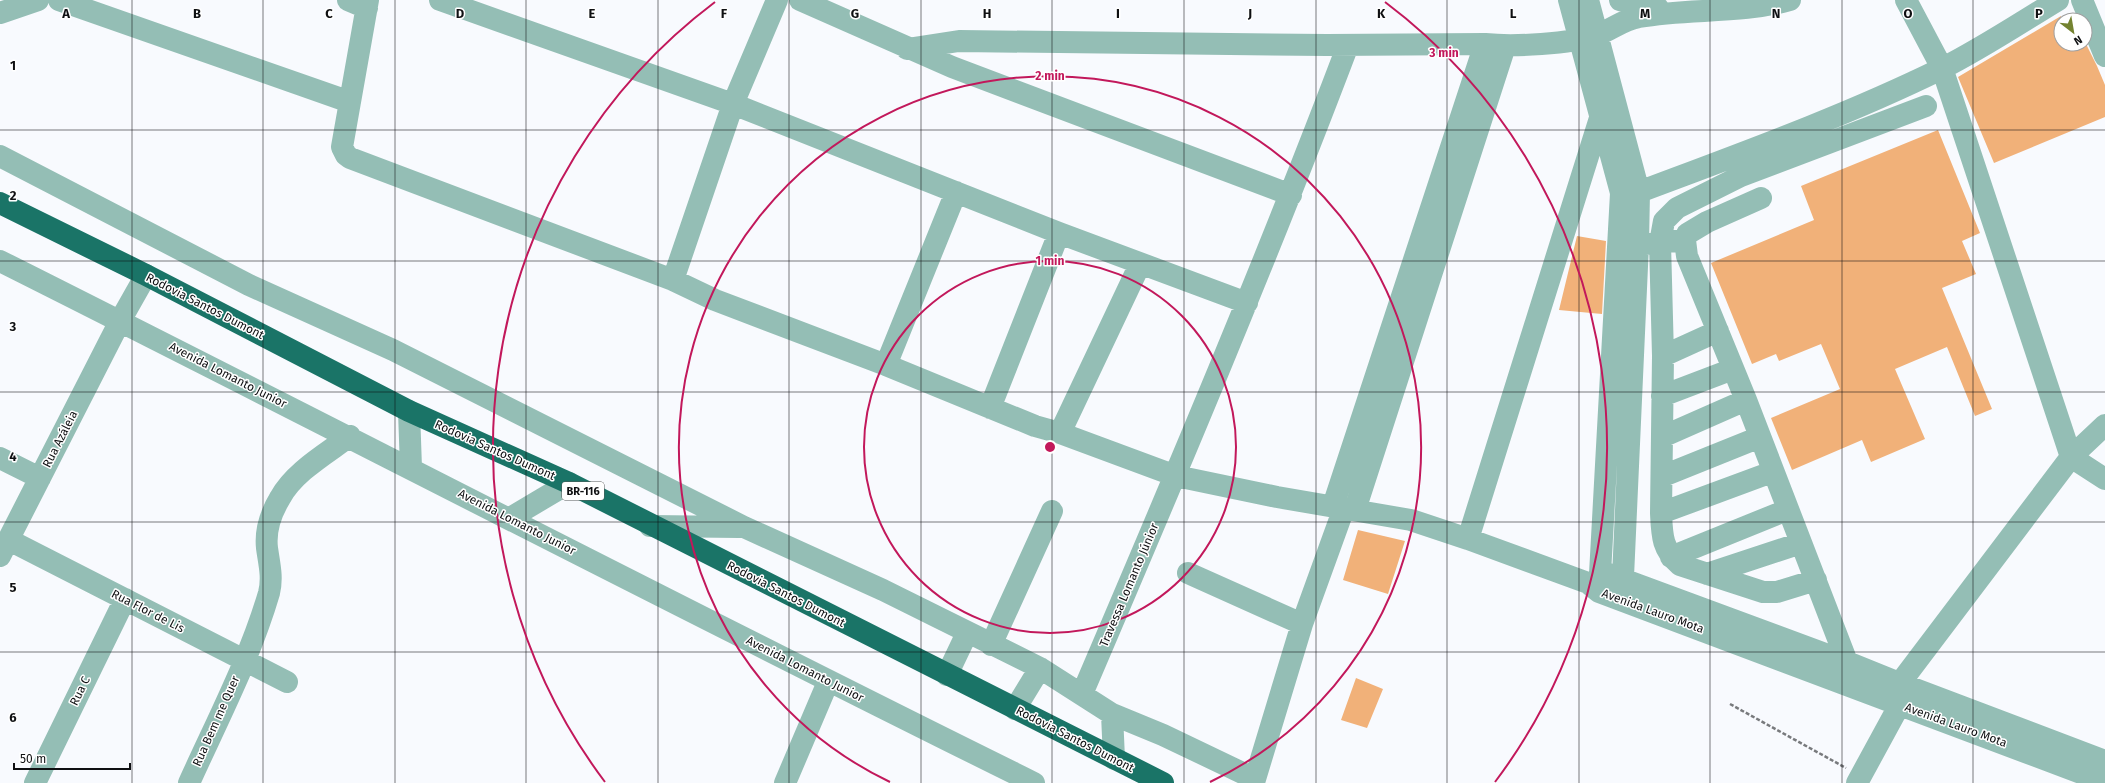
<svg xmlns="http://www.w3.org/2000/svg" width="2105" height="783" font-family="'Fira Sans',sans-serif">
  <rect width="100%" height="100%" fill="#f8fafe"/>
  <path fill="#f1b179" d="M 2061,16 L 2061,44 L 2086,44 L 2097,66 L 2105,85 L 2105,117 L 1994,163 L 1958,77 Z
    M 1938,130 L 1980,233 L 1962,241 L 1976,274 L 1942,288 L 1992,409 L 1975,416 L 1947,347 L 1895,369 L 1925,439 L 1871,462 L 1862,440 L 1792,470 L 1771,418 L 1840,389 L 1821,344 L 1779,361 L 1776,354 L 1752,364 L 1711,263 L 1814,220 L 1801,186 Z
    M 1577,236 L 1606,241 L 1602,314 L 1559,310 Z
    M 1358,530 L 1405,541 L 1388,594 L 1343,580 Z
    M 1356,678 L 1383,689 L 1367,728 L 1341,720 Z"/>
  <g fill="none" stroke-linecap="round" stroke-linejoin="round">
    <path stroke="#787a7d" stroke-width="2.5" stroke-dasharray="4 2" stroke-linecap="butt" d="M 1730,704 L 1846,768"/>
    <path stroke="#94beb5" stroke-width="22" d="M 59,0 L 350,102
      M 348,0 L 367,8
      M 368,0 L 342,147 L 346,155 L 350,158 L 673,280 L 715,300 L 886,365 L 1035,426 L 1060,433 L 1176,476 L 1277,497 L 1411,520 L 1468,539 L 1588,583 L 1599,592 L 2105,782
      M 440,0 L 733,104 L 1059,233 L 1247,303
      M 800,0 L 952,67 L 1291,195
      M 1569,0 L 1621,193 L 1599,592
      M 1588,0 L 1639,192 L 1638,244 L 1623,577 L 1619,598
      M 1620,0 L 1638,6 L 1658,8
      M 1906,0 L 1942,68 L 2071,457
      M 2082,0 L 2105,56
      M 0,13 L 38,0
      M 907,49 L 959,41 L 1327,45 L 1485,44 C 1513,47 1570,44 1597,35 C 1611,30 1624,19 1639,17 C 1689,8 1741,14 1790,0
      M 0,156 L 249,285 L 393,350 L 744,527 L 883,590 L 1040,668 L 1112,714 L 1163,735 L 1255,779 L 1302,624 L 1344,508
      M 1624,193 L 1639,192 C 1740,154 1843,117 1941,69 C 1981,49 2020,23 2058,0
      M 1685,240 L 1687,234 L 1707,222 L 1761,198
      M 1645,244 L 1685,240 L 1687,256 L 1746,400 L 1847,662
      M 0,261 C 345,434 687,612 1034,783
      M 673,280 L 733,104 L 777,0
      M 1663,356 L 1718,331
      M 886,365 L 956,192
      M 1662,396 L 1733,369
      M 990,408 L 1059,233
      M 409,411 L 411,468
      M 1060,433 L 1140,264
      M 1662,437 L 1746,400
      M 2071,457 L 2105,479
      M 0,458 L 40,478
      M 1663,476 L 1760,437
      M 1333,506 L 1485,44
      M 1355,510 L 1505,46
      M 1661,513 L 1772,472
      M 510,518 L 569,483
      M 650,526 L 739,527
      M 1468,539 L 1600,118
      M 9,540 L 287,682
      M 0,556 L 120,321 L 146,275
      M 1671,557 L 1787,510
      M 1188,573 L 1302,624
      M 1609,574 L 1847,662 L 1899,683 L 2105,761
      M 1707,574 L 1801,543
      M 1816,580 L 1777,592 L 1763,592 L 1680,565 C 1662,549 1662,536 1661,513 L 1663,356 L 1660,243 L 1664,221 L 1677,208 L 1741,176 L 1926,106
      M 991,645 L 1052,511
      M 947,675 L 967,633
      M 1082,694 C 1174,479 1265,264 1348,45
      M 1891,695 L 2071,457 L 2105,425
      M 1015,709 L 1040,668
      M 1112,714 L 1114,759
      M 35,783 L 125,599
      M 189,783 C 217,721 250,658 269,593 C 273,577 269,563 267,548 C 265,530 271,513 280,498 C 294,472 326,454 350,436
      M 785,783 L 828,682
      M 1857,783 L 1900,704"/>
    <path stroke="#1a7467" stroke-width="22" d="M 0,203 L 146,275 L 409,411 L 569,483 L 1163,783"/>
  </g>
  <path fill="none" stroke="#0f1012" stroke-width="1" stroke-opacity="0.55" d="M 132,0 L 132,783M 263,0 L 263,783M 395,0 L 395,783M 526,0 L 526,783M 658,0 L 658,783M 789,0 L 789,783M 921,0 L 921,783M 1052,0 L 1052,783M 1184,0 L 1184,783M 1316,0 L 1316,783M 1447,0 L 1447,783M 1579,0 L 1579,783M 1710,0 L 1710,783M 1842,0 L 1842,783M 1973,0 L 1973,783M 0,130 L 2105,130M 0,261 L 2105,261M 0,392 L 2105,392M 0,522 L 2105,522M 0,652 L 2105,652"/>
  <g fill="none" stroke="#c2185b" stroke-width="2">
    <circle cx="1050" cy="447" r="186"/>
    <path d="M890 782A371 371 0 1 1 1210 782"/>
    <path d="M605 782A557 557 0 0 1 715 2M1385 2A557 557 0 0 1 1495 782"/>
  </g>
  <g text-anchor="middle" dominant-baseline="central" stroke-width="3" stroke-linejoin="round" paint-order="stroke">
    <rect fill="#fff" stroke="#575859" stroke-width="1" x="562" y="482" width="42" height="18" rx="3"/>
    <g font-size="11" font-weight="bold" fill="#0f1012">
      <text x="583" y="491">BR-116</text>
    </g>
    <g font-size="12" fill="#0f1012" stroke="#fff">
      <text transform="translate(205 306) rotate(27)">Rodovia Santos Dumont</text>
      <text transform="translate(228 375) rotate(27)">Avenida Lomanto Junior</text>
      <text transform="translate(60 439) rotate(-63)">Rua Azáleia</text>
      <text transform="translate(495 450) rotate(24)">Rodovia Santos Dumont</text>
      <text transform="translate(517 522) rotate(27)">Avenida Lomanto Junior</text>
      <text transform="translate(1129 585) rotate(-67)">Travessa Lomanto Júnior</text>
      <text transform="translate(786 594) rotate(27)">Rodovia Santos Dumont</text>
      <text transform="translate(148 611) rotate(27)">Rua Flor de Lis</text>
      <text transform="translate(1653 611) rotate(20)">Avenida Lauro Mota</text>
      <text transform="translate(805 669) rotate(27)">Avenida Lomanto Junior</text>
      <text transform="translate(80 691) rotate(-64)">Rua C</text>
      <text transform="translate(216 721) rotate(-66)">Rua Bem me Quer</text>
      <text transform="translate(1956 725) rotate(20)">Avenida Lauro Mota</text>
      <text transform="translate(1075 739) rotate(27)">Rodovia Santos Dumont</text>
    </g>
  </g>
  <g font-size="13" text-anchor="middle" font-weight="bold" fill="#0f1012" stroke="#fff" stroke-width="3" stroke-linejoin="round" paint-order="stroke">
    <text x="66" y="18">A</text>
    <text x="197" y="18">B</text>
    <text x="329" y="18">C</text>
    <text x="460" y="18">D</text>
    <text x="592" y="18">E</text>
    <text x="724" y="18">F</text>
    <text x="855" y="18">G</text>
    <text x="987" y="18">H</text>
    <text x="1118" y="18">I</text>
    <text x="1250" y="18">J</text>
    <text x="1381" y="18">K</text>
    <text x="1513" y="18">L</text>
    <text x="1645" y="18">M</text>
    <text x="1776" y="18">N</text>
    <text x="1908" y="18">O</text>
    <text x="2039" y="18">P</text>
    <text x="13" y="70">1</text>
    <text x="13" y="200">2</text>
    <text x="13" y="331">3</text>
    <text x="13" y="461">4</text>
    <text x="13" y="592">5</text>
    <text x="13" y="722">6</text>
  </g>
  <circle cx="1050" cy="447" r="6" fill="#c2185b" stroke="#fff" stroke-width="2"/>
  <g font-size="12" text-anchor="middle" font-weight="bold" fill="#c2185b" stroke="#fff" stroke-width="3" stroke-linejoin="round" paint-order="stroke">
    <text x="1444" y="57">3 min</text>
    <text x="1050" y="80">2 min</text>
    <text x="1050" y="265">1 min</text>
  </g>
  <g transform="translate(2073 32) rotate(149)"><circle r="19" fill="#ffffff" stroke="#9f9fa0"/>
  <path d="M0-3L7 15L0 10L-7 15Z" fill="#748331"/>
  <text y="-6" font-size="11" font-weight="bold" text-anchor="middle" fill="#0f1012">N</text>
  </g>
  <path d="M14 763v6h116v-6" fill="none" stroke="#0f1012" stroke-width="2"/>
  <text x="20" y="763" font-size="12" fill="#0f1012" stroke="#ffffff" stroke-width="3" paint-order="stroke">50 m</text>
</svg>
